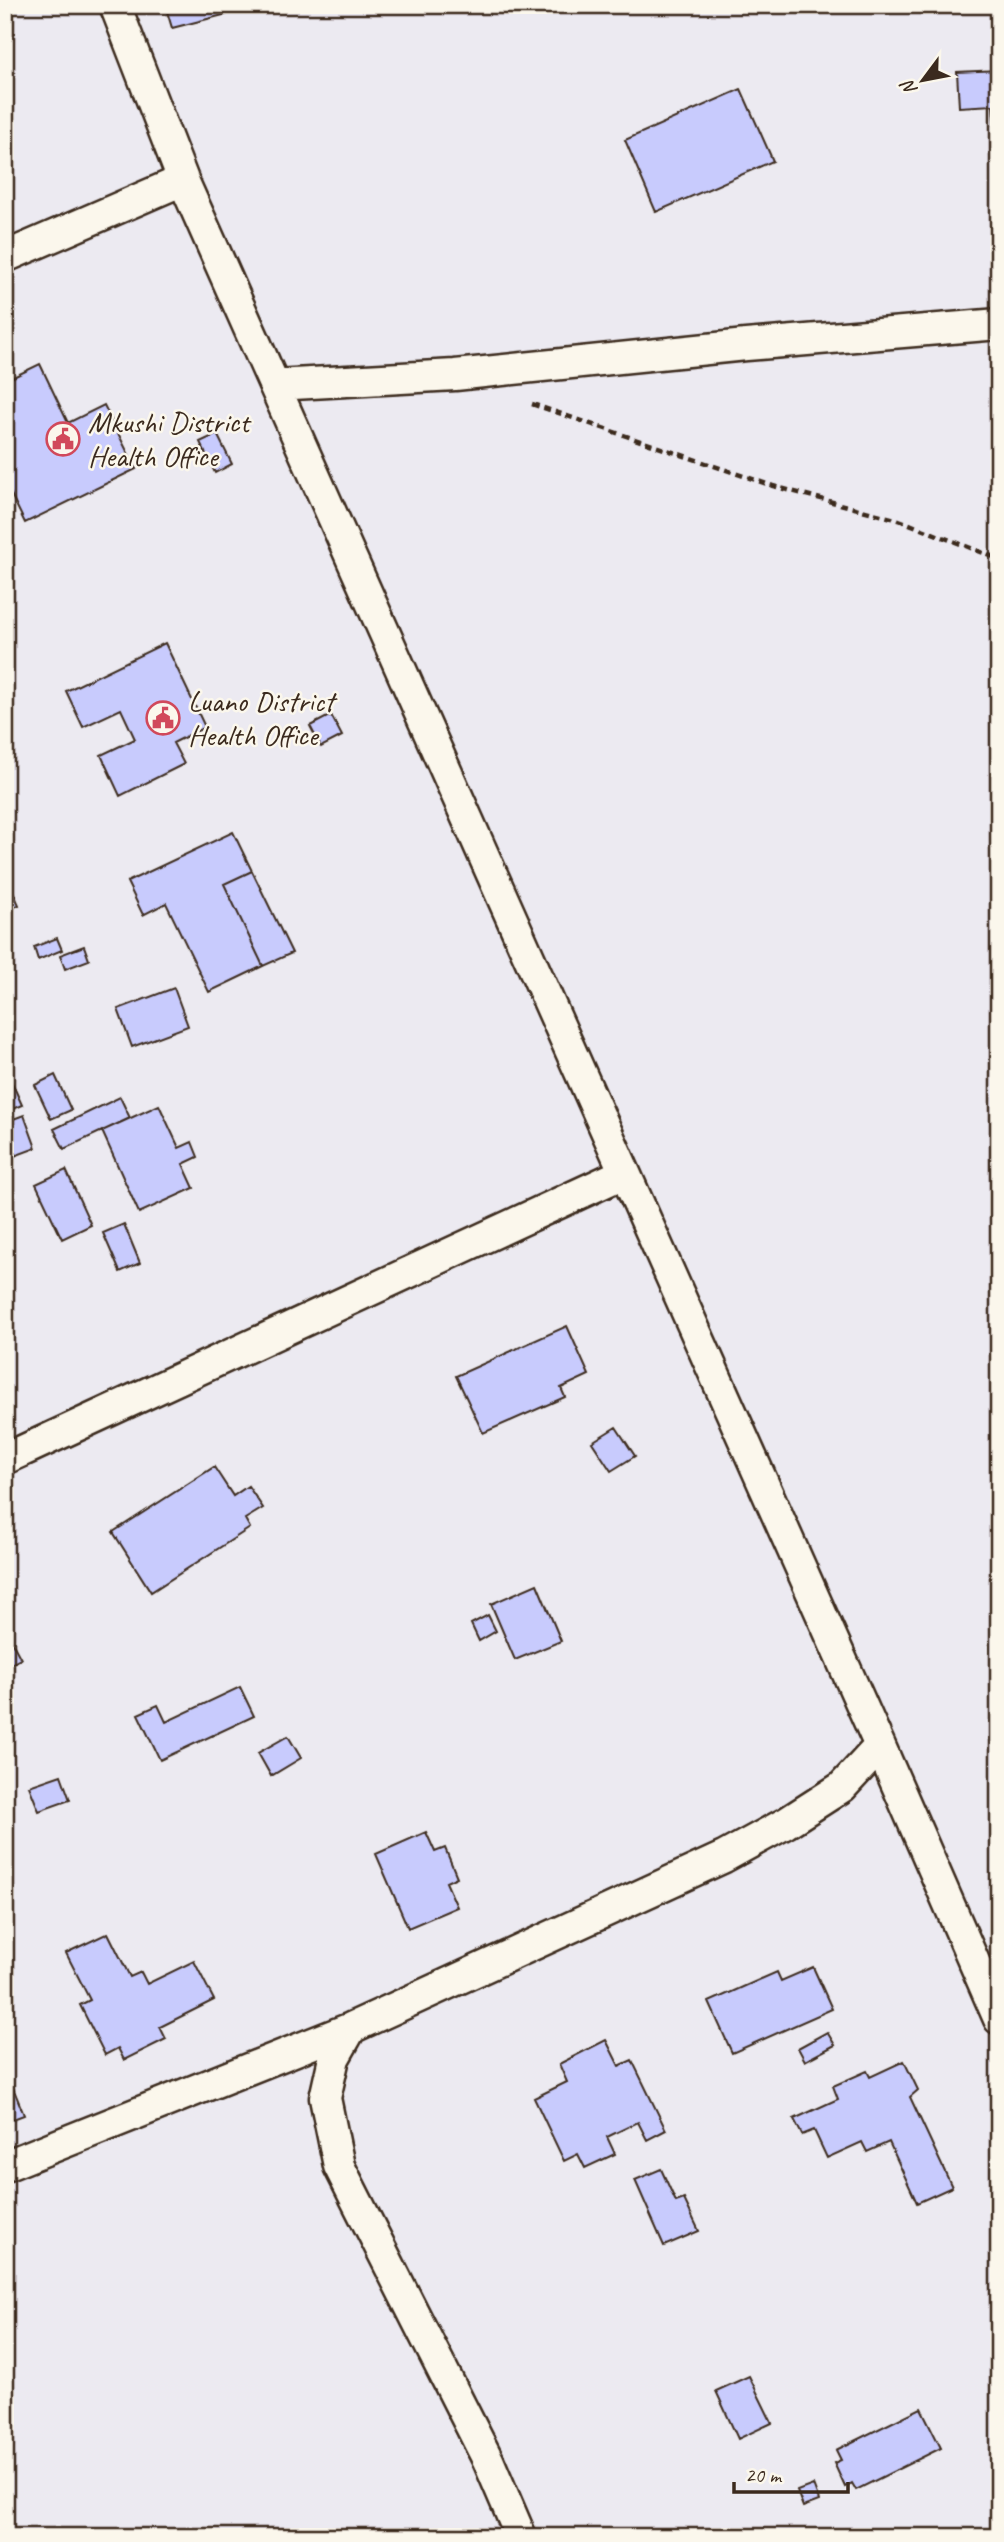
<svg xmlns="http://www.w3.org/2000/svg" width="1004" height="2542" font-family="Caveat,sans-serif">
  <rect width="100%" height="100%" fill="#eceaf1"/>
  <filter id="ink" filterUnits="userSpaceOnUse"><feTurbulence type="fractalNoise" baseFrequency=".0143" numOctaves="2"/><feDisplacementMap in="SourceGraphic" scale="14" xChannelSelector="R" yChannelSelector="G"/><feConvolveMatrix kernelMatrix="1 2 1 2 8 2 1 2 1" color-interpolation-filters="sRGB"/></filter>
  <g filter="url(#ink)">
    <path fill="#c8cbfd" stroke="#3b2a1e" stroke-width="2" d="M 178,5 L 246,5 L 247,9 L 172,28 L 166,8 Z
      M 999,70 L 999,135 L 995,135 L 993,105 L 959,107 L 957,72 Z
      M 741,89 L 773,161 L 656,212 L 625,140 Z
      M 40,364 L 68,423 L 104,405 L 136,469 L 25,523 L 5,482 L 5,473 L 12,469 L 5,455 L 5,381 Z
      M 217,434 L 232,464 L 215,473 L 200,442 Z
      M 165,643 L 205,727 L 173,743 L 184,764 L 120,796 L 101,755 L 135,739 L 121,709 L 83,727 L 66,691 Z
      M 331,715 L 342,736 L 321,747 L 310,726 Z
      M 233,832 L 252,871 L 224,884 L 263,966 L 209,992 L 166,903 L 143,915 L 127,882 Z
      M 252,871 L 292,953 L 263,966 L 224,884 Z
      M 5,873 L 19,905 L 5,911 Z
      M 57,938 L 62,950 L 38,960 L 34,947 Z
      M 84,946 L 89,960 L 65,969 L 60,955 Z
      M 174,988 L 188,1026 L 132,1047 L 118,1009 Z
      M 55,1075 L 71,1110 L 51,1119 L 35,1085 Z
      M 9,1076 L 22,1105 L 5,1112 L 5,1078 Z
      M 120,1097 L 130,1118 L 64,1149 L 54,1129 Z
      M 159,1105 L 179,1148 L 192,1142 L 198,1157 L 183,1164 L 194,1188 L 139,1213 L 102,1131 Z
      M 24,1115 L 36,1148 L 9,1158 L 5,1147 L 5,1122 Z
      M 66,1170 L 91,1225 L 62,1239 L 36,1184 Z
      M 124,1224 L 140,1263 L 120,1272 L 103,1233 Z
      M 567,1326 L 589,1375 L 561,1388 L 565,1397 L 483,1433 L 456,1376 Z
      M 616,1427 L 635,1456 L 611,1471 L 592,1442 Z
      M 214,1467 L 233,1496 L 248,1486 L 263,1508 L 245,1519 L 250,1528 L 151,1592 L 113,1532 Z
      M 537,1584 L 561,1641 L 515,1660 L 491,1604 Z
      M 488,1615 L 496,1631 L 479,1641 L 471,1624 Z
      M 5,1629 L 21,1659 L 5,1667 Z
      M 240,1687 L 254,1716 L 160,1760 L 138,1714 L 158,1705 L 166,1722 Z
      M 288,1736 L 301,1758 L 271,1776 L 258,1753 Z
      M 61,1775 L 70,1800 L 39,1811 L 29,1786 Z
      M 426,1832 L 435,1852 L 445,1848 L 457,1877 L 446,1882 L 457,1907 L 408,1928 L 376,1854 Z
      M 108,1933 L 130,1977 L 141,1972 L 147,1984 L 194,1961 L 214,2000 L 160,2027 L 166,2039 L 124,2060 L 118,2048 L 105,2055 L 80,2005 L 90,2000 L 66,1953 Z
      M 813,1967 L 832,2009 L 732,2053 L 709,2002 L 777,1972 L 781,1981 Z
      M 827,2032 L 835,2045 L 805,2061 L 798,2048 Z
      M 606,2040 L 619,2066 L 632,2060 L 666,2130 L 647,2140 L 638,2122 L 607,2137 L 615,2154 L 585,2168 L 578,2154 L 564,2161 L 534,2098 L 567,2082 L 559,2064 Z
      M 904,2061 L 918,2090 L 910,2097 L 952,2187 L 917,2203 L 889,2142 L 867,2152 L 862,2142 L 827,2158 L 814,2130 L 802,2135 L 794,2119 L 838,2099 L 833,2086 L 867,2071 L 870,2077 Z
      M 5,2068 L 24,2115 L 5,2122 Z
      M 661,2169 L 676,2202 L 684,2199 L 699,2231 L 664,2246 L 635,2180 Z
      M 749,2376 L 772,2423 L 738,2439 L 716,2391 Z
      M 921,2408 L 941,2448 L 856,2490 L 852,2483 L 845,2487 L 834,2463 L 841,2460 L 836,2450 Z
      M 813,2485 L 819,2501 L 803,2507 L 797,2491 Z"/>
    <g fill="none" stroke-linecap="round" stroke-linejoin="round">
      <defs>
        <path id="street" d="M 115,5 L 183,180 L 880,1746 L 999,2019
          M 5,257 L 183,180
          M 275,385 L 455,375 L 746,345 L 999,324
          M 5,1459 L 624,1173
          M 351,2028 L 334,2058 L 325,2098 L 339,2166 L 488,2460 L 521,2537
          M 5,2166 L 351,2028 L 724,1857 L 786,1823 L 842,1787 L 880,1746"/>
      </defs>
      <use href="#street" stroke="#3b2a1e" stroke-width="35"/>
      <path stroke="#3b2a1e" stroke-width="4.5" stroke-dasharray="7 5" stroke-linecap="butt" d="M 532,404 L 773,486 L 899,520 L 999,559"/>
      <use href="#street" stroke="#fbf7ec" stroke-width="30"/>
    </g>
  </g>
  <defs>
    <symbol id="civic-ring" viewBox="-11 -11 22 22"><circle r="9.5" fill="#fbf7ec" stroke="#d1495b" stroke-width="1.5"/><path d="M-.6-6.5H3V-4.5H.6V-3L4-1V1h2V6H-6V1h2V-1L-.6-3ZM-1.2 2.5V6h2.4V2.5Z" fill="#d1495b"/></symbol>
  </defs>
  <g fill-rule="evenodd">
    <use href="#civic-ring" x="44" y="420" width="38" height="38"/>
    <use href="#civic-ring" x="144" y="699" width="38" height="38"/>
  </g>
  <g text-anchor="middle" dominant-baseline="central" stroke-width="5" stroke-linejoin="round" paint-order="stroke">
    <g font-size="30" fill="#3b2a1e" stroke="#fbf7ec" text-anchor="start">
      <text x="88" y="422">Mkushi District<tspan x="88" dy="34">Health Office</tspan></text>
      <text x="188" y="701">Luano District<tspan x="188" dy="34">Health Office</tspan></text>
    </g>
  </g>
  <rect width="1004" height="2542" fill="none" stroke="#fbf7ec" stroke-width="28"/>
  <rect x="14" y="14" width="976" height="2514" fill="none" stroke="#3b2a1e" stroke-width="2.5" filter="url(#ink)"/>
  <g transform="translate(923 80) rotate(238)" stroke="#fbf7ec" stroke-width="5" paint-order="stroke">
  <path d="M0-5L12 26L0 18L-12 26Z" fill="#3b2a1e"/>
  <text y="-10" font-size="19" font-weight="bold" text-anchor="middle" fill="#3b2a1e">N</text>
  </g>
  <path d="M734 2482v10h114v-10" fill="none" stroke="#3b2a1e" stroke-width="3.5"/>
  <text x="745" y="2482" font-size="21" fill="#3b2a1e" stroke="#fbf7ec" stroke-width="5" paint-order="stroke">20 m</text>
</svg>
